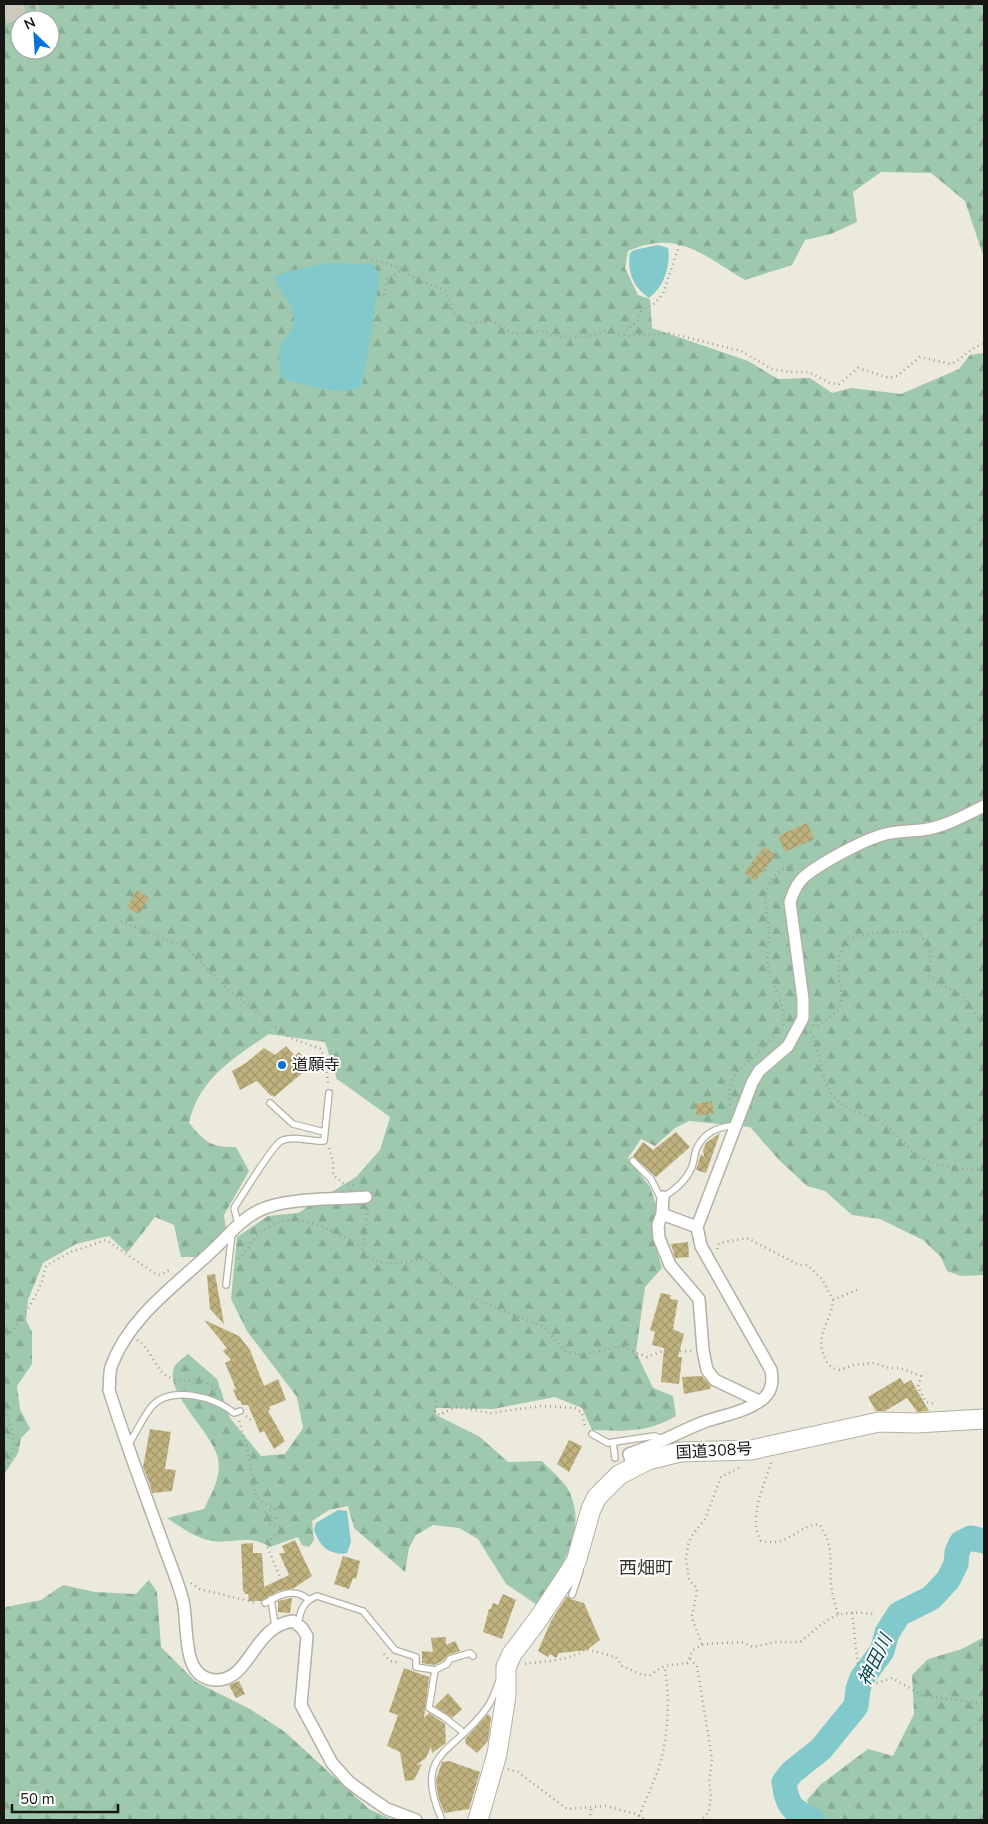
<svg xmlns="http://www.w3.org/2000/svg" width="988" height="1824" font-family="'Nunito Sans','Noto Sans JP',sans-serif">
  <defs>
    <pattern id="forest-firs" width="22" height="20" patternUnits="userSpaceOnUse" patternTransform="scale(1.25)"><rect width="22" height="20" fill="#9ec9ae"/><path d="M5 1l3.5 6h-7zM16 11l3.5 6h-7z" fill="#87ac95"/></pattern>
    <pattern id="building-cross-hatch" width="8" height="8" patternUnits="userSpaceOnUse" patternTransform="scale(1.25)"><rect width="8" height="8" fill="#bfb27e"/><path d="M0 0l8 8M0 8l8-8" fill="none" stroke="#a3986c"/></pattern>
  </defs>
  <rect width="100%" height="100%" fill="#ece9dd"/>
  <path fill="url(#forest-firs)" fill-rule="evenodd" d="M 4,4 L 984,4 L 984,258 L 965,201 L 931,173 L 881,172 L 853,192 L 857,222 L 831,234 L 805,240 L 792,265 L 745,280 C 702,255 680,229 628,251 L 625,268 L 638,295 L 650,299 L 652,328 L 748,361 L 778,379 L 810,378 L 832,393 L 851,388 L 901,394 L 959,369 L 970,355 L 984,353 L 984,1275 L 961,1276 L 947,1271 L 941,1257 L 923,1240 L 880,1219 L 852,1215 L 825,1191 L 807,1186 L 780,1161 L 750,1127 L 689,1121 L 675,1128 L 655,1146 L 641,1139 L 628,1158 L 650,1187 L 657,1208 L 652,1234 L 662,1268 L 645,1287 L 636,1352 L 653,1388 L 673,1396 L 676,1416 C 647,1433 625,1431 592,1430 L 582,1408 L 555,1397 L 493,1409 L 436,1408 L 436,1415 L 480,1437 L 508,1462 L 542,1461 C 550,1470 565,1481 570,1493 C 588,1535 558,1571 537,1605 L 506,1584 L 478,1539 L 459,1528 L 433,1525 L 416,1535 L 409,1548 L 405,1572 L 354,1528 L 348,1506 L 329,1510 L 312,1521 L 314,1540 L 309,1547 L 302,1545 L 298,1537 L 270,1547 C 247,1533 236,1544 213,1541 C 195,1538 182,1528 167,1518 L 204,1509 C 212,1492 223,1475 217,1455 C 210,1431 168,1395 173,1371 C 174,1364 182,1359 188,1354 L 217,1379 L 230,1418 L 261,1456 L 285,1454 L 303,1428 L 297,1397 L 247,1331 L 231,1299 L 237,1237 L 268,1216 L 298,1213 L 356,1177 L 380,1150 L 390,1117 L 337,1079 L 325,1042 L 269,1034 C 234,1058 199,1078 189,1123 C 204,1141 211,1148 236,1147 L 249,1171 L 224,1215 L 226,1229 L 197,1257 L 181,1257 L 174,1225 L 155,1217 L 127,1253 L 109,1236 L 76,1244 L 43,1263 L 28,1300 L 26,1320 L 32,1332 L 32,1364 L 17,1386 L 20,1409 L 30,1429 L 21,1438 L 18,1453 L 4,1475 ZM 20,20 L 50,20 L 50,50 L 20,50 Z
    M 149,1580 L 157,1592 L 161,1647 L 196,1682 L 250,1709 L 285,1732 L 369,1809 L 393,1820 L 4,1820 L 4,1611 L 6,1607 L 41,1600 L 63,1585 L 95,1592 L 136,1594 Z
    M 984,1637 L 984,1820 L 823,1820 L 811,1813 L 807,1800 L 820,1785 L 868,1749 L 893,1756 L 914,1714 L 912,1675 L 928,1659 L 962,1649 Z"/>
  <path fill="#81c9ca" d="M 658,245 L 668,248 C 671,265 664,287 649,298 C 633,287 627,272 630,253 L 634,250 Z
    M 371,262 L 380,276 L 362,387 C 337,397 308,384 282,379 C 279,368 277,356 281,345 C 285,336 293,331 294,321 C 295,302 277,292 274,276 C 293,270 316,264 336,263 C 348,263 359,267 371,262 Z
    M 338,1510 L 347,1511 L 351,1542 L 347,1553 C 329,1556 320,1546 314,1530 L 316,1523 Z"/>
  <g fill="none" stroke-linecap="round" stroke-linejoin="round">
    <path stroke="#81c9ca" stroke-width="25" d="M 813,1820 C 792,1810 787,1807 784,1782 L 792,1772 L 821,1749 L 856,1706 L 858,1689 L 862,1678 L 882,1651 L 887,1633 L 899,1614 L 931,1598 L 948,1580 L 956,1564 L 957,1552 L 961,1543 L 971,1538 L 984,1541"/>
  </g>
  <path fill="url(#building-cross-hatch)" d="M 807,823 L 814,839 L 785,852 L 778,836 Z
    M 764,847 L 776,855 L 755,881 L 744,873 Z
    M 137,890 L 149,898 L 139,914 L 127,907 Z
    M 286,1046 L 295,1056 L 299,1052 L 310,1064 L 305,1068 L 307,1069 L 274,1097 L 272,1095 L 271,1096 L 257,1081 L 240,1090 L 232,1071 L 246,1063 L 264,1048 L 275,1055 Z
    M 712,1101 L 714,1113 L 697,1116 L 695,1104 Z
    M 676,1132 L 690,1147 L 656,1177 L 633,1156 L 643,1142 L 653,1150 Z
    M 720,1133 L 706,1173 L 696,1170 L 701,1154 L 704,1157 L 703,1150 L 706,1143 Z
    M 688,1242 L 689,1257 L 675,1258 L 671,1244 Z
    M 215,1274 L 224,1324 L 210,1309 L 207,1275 Z
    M 661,1293 L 671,1295 L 670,1299 L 678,1300 L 673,1329 L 684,1334 L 678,1357 L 682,1357 L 679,1384 L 661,1382 L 664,1348 L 652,1345 L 655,1332 L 650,1330 Z
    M 204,1320 L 239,1336 L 250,1350 L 264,1386 L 278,1379 L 286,1400 L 269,1407 L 270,1410 L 268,1411 L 285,1441 L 274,1449 L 264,1431 L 260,1433 L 248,1405 L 242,1405 L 240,1400 L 238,1401 L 233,1390 L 236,1389 L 225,1363 L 231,1360 L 223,1351 L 227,1348 Z
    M 702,1376 L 711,1386 L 710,1389 L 684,1394 L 682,1377 Z
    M 900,1378 L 904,1384 L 911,1380 L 929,1411 L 917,1412 L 907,1398 L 885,1411 L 876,1411 L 868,1397 Z
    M 150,1429 L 171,1432 L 165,1469 L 176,1470 L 172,1491 L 152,1493 L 149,1482 L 143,1467 Z
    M 569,1440 L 582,1446 L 569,1472 L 557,1464 Z
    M 295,1540 L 312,1576 L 294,1588 L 279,1591 L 261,1601 L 249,1601 L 248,1594 L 245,1594 L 243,1590 L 241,1544 L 253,1543 L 253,1553 L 262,1553 L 264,1587 L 289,1575 L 279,1553 L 285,1553 L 282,1546 Z
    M 343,1556 L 360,1561 L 356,1579 L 353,1578 L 349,1589 L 334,1584 Z
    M 503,1594 L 516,1600 L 502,1639 L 483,1632 L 489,1609 L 491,1609 L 493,1603 L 498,1605 Z
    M 567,1596 L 570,1599 L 584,1603 L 600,1640 L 587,1650 L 559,1653 L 556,1658 L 550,1654 L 548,1657 L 538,1651 L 551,1621 Z
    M 292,1598 L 290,1613 L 278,1612 L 278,1601 Z
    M 446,1637 L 446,1645 L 455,1641 L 460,1651 L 448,1655 L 444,1660 L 434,1665 L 422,1663 L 422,1651 L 433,1652 L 431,1638 Z
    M 404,1668 L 429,1677 L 424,1718 L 429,1713 L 445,1724 L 446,1743 L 432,1753 L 431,1746 L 426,1758 L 416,1765 L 422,1764 L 414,1780 L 405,1781 L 400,1752 L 387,1746 L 398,1715 L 389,1712 Z
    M 239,1681 L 245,1694 L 236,1698 L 229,1685 Z
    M 448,1693 L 462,1709 L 452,1718 L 435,1706 Z
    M 488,1714 L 491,1717 L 488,1741 L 477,1753 L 466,1744 L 465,1739 Z
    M 449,1761 L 480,1772 L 469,1809 L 444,1813 L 438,1796 L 436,1780 L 442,1762 Z"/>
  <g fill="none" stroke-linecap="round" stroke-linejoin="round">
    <path stroke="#ccc9bf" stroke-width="21" stroke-dasharray="21 11" stroke-linecap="butt" d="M 4,13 L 38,4"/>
    <defs>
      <path id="service" d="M 270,1103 L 293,1124 L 324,1132
        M 633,1161 L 651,1179 L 659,1195 L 663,1197 C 675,1190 685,1182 691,1169 C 694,1163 694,1156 696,1150 C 703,1133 718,1126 735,1126
        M 238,1224 L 234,1208 C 242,1196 272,1146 281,1141 C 294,1135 310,1142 324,1141 L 329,1093
        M 226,1285 L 232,1233
        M 592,1434 L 608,1443 L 654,1436 L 664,1439
        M 613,1442 L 615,1458
        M 128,1445 C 136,1433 143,1417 152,1406 C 171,1385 216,1397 234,1413 L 240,1411
        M 572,1595 L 580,1571
        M 271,1599 L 275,1626
        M 265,1603 C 280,1595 293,1587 308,1599
        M 298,1625 C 300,1611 303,1601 317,1596 L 363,1611 L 395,1650 L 416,1657 L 416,1667 L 435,1670 L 429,1708 L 444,1717 L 464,1733
        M 435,1670 L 447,1664 L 450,1659 L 470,1653 L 473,1656
        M 442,1820 C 411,1750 456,1754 488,1706 C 493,1699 496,1689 499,1681"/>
      <path id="minor" d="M 366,1197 C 335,1200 285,1197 258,1211 C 240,1220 229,1235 215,1248 C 178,1284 129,1316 111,1367 C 109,1374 110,1383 109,1390 C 125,1441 144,1491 162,1541 C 169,1561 178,1581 183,1601 C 189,1626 180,1679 216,1680 C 250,1681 253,1626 293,1621 L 302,1628 L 307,1636 L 301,1705 L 332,1763 L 349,1782 L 368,1796 L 387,1809 L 416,1820
        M 663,1197 L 662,1214 L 658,1225 L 659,1238 L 670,1265 L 699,1299 L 703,1350 L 707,1370 L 715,1380 L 759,1401
        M 662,1214 L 697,1227
        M 633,1467 L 629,1454 C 655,1446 678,1432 704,1422 C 724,1415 747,1412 764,1398 C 773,1390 773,1380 771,1370 L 701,1246 L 697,1227 L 752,1083 L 759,1071 L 788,1046 L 803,1018 L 803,999 L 790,902 C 793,892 797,883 805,876 C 821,863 860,842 879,836 C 895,830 912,832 928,829 C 948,825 966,815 984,806"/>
      <path id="trunk" d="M 478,1820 L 497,1754 L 506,1696 L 506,1667 L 512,1654 L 539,1618 L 576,1562 L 591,1509 L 597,1497 L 619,1475 L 648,1460 L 680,1452 L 751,1450 L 879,1422 L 916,1423 L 984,1419"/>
    </defs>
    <use href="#service" stroke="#b3b0a5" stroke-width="8"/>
    <use href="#minor" stroke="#b3b0a5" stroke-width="14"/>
    <use href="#trunk" stroke="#b3b0a5" stroke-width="21"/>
    <path stroke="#a09e95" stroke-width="2.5" stroke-dasharray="1 4" stroke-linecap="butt" d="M 367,258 L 399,267 L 418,280 L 446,291 L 454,315 L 468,323 L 491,321 L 515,334 L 544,331 L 552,336 L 587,337 L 605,331 L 629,336 L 669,333 L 741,351 L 772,369 L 791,372 L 809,372 L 830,383 L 839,384 L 858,368 L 889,378 L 897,376 L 920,357 L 951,364 C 964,358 970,347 984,344
      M 384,295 L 387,279 L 402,270
      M 624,335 L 628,328 L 639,320 L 641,311 L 655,303 L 663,294 L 682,237
      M 121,921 L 187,948 L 228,990 L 290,1038 L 321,1049 L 325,1059 L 328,1084
      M 813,1025 L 818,1026 C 825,1021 838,1013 841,1004 C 843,998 841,991 840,985 C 837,967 838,954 847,939 L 871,933 L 919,931 L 931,953 L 928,974 L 938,983 L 962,996 L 984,1025
      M 810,1032 C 822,1051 819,1079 834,1097 C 846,1111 865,1114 881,1122 C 892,1128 900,1139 909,1148 C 929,1167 957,1170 984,1169
      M 730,1105 C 725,1073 743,1068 763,1048 C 770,1041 776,1032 783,1024 C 786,1003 774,989 769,970 C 765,957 769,945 769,932 C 769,921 765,911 765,901 C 765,881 781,866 801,863
      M 329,1148 L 333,1161 L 333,1174 L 342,1183 L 354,1185
      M 368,1209 L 362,1251 C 386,1273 402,1259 427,1260 L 462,1294 L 544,1327 L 565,1351 L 583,1355 L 621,1346 L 647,1357 L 663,1351 L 692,1351
      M 717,1249 L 719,1243 L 747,1238 L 799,1265 L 807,1265 L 822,1279 L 833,1300 C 831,1324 812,1336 827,1362 C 830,1367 834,1369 840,1370 L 853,1365 L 874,1363 L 889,1368 L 900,1368 L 921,1376 L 918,1387 L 926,1402 L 936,1404
      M 238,1259 C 247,1251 252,1240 261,1232 C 294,1205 331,1230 362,1247
      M 833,1300 L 859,1289
      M 4,1340 C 19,1324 32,1304 41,1284 C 44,1278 43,1271 47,1265 L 71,1252 L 106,1240 L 154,1273 L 160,1275 L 171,1269
      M 137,1340 C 157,1353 153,1379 184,1381 C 189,1381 194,1378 199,1378 L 223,1393
      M 437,1401 L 435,1412 L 439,1415 L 456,1407 L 491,1413 L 541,1406 L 575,1408 L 582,1413 L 585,1426
      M 4,1410 C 15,1435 18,1446 4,1470
      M 246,1416 L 253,1422
      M 239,1421 L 247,1446 L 255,1492 L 259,1500 L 275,1509 L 264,1512 L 265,1514 L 276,1518 L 269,1524 L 283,1528 L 269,1541 L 267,1546 L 283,1584
      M 771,1463 C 764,1485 748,1519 761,1541 C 788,1548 796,1526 819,1524 C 835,1548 829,1558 831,1584 C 832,1594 835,1604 838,1614
      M 191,1583 L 200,1589 L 257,1603
      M 852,1613 L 858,1665 L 874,1684 L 892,1678 L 922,1695 L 984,1704
      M 702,1644 L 693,1621 L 692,1615 L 697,1592 L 696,1587 L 689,1580 L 686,1559 L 688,1545 L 691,1537 L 705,1519 L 721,1477 L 739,1468
      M 384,1654 L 390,1661 L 400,1663
      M 690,1659 L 697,1666 L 712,1759 L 709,1782 L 711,1794 L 709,1812 L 701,1820
      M 525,1664 C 543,1661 571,1661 586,1649 L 616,1657 L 622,1666 L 642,1675 L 650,1675 L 664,1666 L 687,1663 L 693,1650 L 704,1644 L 741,1642 L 753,1647 L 776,1642 L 800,1642 C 830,1618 833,1609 874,1614
      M 508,1769 L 518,1772 L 567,1809 L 606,1806 L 636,1814 L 646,1820
      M 639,1816 C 645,1802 651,1788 657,1773 C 668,1743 671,1697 664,1666
      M 589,1820 L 592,1807"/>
    <use href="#service" stroke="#fff" stroke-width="5.5"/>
    <use href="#minor" stroke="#fff" stroke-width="11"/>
    <use href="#trunk" stroke="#fff" stroke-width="19"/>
  </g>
  <circle fill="#0373da" stroke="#fff" stroke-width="2" cx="282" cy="1065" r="5"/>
  <g text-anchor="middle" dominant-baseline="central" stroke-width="4" stroke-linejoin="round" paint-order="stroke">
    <g font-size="16" fill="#171612" stroke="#fff" text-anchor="start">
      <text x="292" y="1065">道願寺</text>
    </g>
    <g font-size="16" fill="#171612" stroke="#fff">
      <text transform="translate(714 1451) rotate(-3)">国道308号</text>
    </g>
    <g font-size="18" fill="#36332a" stroke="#fff">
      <text x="646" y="1568">西畑町</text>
    </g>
    <g font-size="18" font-style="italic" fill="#024749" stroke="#fff">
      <text transform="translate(875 1660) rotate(-64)">神田川</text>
    </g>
  </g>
  <rect width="988" height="1824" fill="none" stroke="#171612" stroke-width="10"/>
  <g transform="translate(35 35) rotate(335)"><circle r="24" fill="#ffffff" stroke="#a2a2a0"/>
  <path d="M0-4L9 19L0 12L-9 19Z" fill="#0373da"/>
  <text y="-8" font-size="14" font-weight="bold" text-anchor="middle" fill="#171612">N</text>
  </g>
  <path d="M12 1804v8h106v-8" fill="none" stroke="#171612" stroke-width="2.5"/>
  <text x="20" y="1804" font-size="15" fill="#171612" stroke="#ffffff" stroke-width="4" paint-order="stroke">50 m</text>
</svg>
